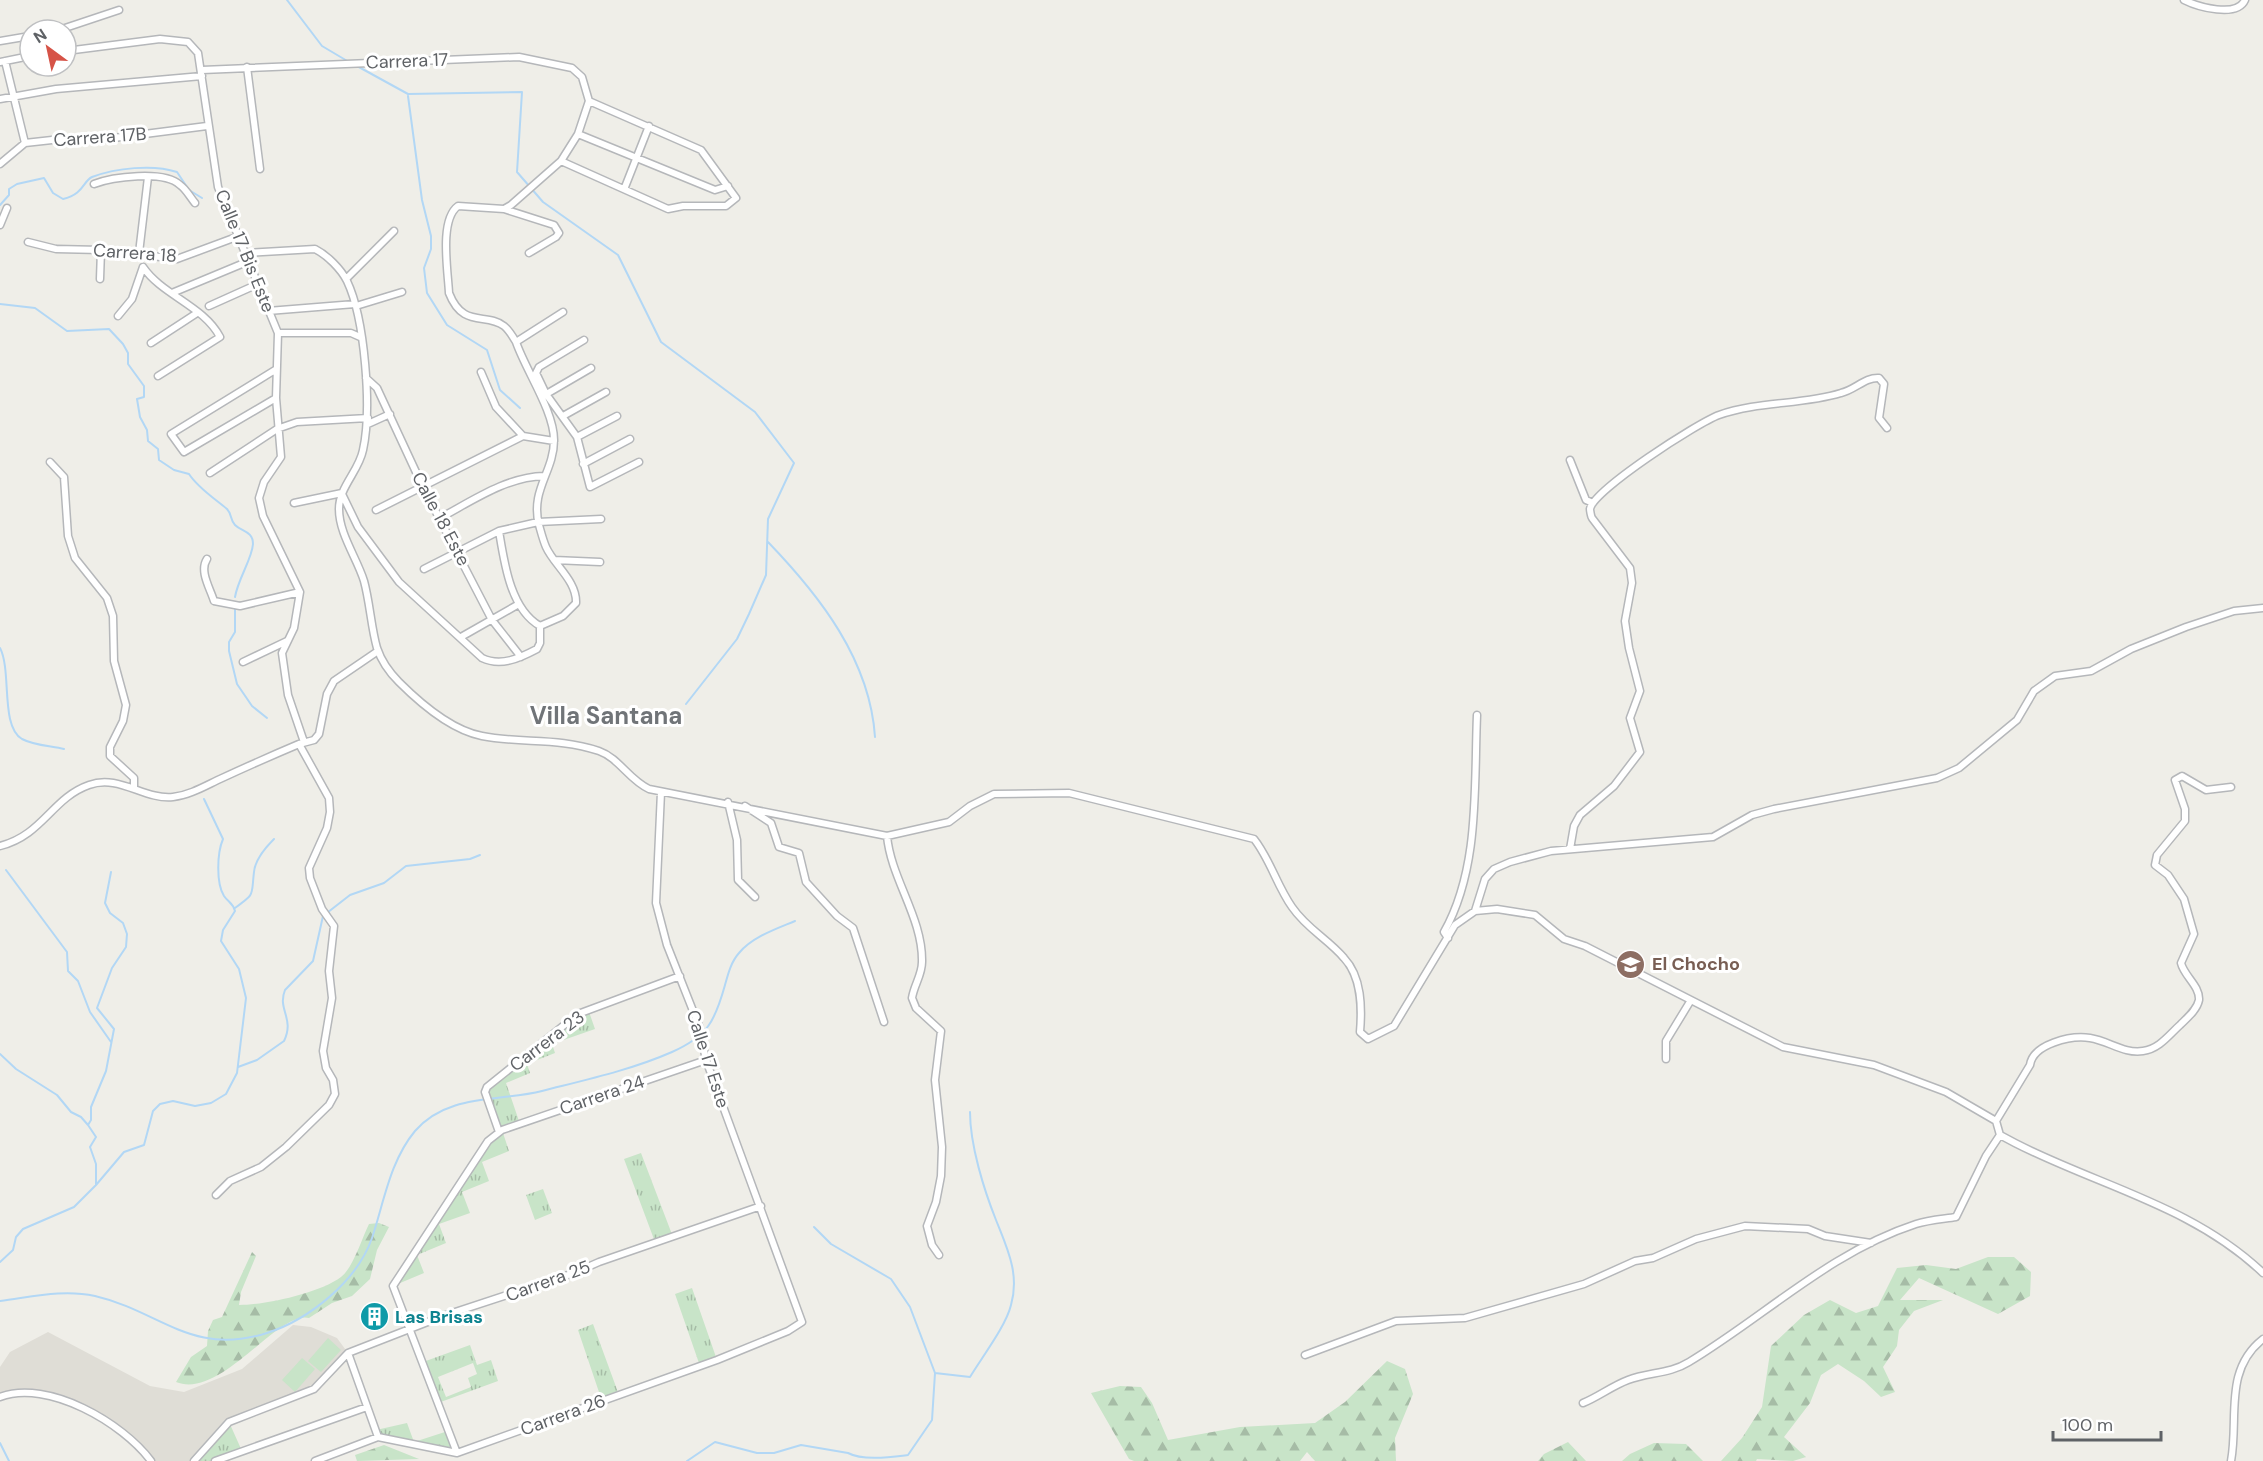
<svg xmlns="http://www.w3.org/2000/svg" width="2263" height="1461" font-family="'DM Sans',sans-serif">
  <defs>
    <pattern id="grass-tufts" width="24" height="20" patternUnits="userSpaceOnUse" patternTransform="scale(1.5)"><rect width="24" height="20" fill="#c8e4c8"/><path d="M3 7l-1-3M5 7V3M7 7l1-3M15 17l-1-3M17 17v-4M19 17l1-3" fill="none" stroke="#a6bca6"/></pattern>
    <pattern id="forest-firs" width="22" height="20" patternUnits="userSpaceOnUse" patternTransform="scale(1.5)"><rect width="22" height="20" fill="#c8e4c8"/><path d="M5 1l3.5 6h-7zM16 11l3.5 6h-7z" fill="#a6bca6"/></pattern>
  </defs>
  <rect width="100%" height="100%" fill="#efeee8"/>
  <path fill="#dfddd6" d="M 293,1325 L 311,1327 L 337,1338 L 348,1353 L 314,1389 L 229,1422 L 194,1461 L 151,1461 L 100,1416 L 38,1392 L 6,1395 L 0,1392 L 0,1367 L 10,1352 L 48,1332 L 150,1386 L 184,1392 L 242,1369 Z"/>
  <path fill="url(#grass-tufts)" fill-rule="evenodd" d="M 588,1009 L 595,1029 L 552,1044 L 555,1053 L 527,1064 L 530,1073 L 506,1083 L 520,1124 L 502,1130 L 509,1151 L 482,1162 L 489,1181 L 462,1192 L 470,1213 L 439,1224 L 446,1243 L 417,1255 L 424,1273 L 393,1286 L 499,1132 L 485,1092 Z
    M 641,1153 L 673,1237 L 655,1242 L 624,1159 Z
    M 543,1189 L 552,1213 L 535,1220 L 526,1195 Z
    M 692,1288 L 717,1360 L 700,1366 L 675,1294 Z
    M 593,1324 L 619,1395 L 602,1401 L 578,1330 Z
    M 470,1345 L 477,1365 L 491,1360 L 498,1381 L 438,1403 L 423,1362 ZM 473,1363 L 477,1374 L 468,1378 L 471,1387 L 446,1397 L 438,1377 Z
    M 229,1422 L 242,1451 L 215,1461 L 194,1461 Z
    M 407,1423 L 414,1442 L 448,1431 L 457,1453 L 382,1438 L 376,1430 Z"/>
  <path fill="url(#forest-firs)" d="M 379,1223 L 389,1227 L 377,1250 L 370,1279 L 352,1296 L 332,1303 L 309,1318 C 278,1310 221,1400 176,1382 L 191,1357 L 207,1346 L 208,1331 L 213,1320 L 222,1317 L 252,1252 L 256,1256 L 241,1292 L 239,1305 C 265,1305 320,1293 341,1277 C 353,1268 362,1238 369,1224 Z
    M 1988,1257 L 2014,1257 L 2031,1272 L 2030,1296 L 1998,1314 L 1919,1278 L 1900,1300 L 1943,1300 L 1914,1311 L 1899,1330 L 1897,1346 L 1883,1367 L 1895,1392 L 1881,1397 L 1864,1381 L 1838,1364 L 1821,1375 L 1810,1403 L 1784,1437 L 1806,1457 L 1793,1461 L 1757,1459 L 1756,1461 L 1721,1461 L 1742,1438 L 1762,1407 L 1771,1346 L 1804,1315 L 1830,1300 L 1856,1313 L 1878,1306 L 1897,1268 L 1926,1265 L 1956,1269 Z
    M 1387,1361 L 1405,1369 L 1413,1394 L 1395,1438 L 1396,1461 L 1315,1461 L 1307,1452 L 1300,1461 L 1134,1461 L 1129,1459 L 1091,1393 L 1120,1386 L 1141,1387 L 1152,1403 L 1168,1440 L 1240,1427 L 1315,1423 L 1345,1402 Z
    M 1568,1442 L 1586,1461 L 1538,1461 L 1544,1454 Z
    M 1654,1443 L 1686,1444 L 1703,1461 L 1622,1461 L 1630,1454 Z
    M 384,1445 L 419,1459 L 357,1461 L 355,1455 Z"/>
  <path fill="#c8e4c8" d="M 328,1338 L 341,1350 L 321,1372 L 308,1361 Z
    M 302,1358 L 315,1369 L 295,1392 L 282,1380 Z"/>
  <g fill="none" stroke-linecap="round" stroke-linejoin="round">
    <path stroke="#b2d7f5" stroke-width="2" d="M 287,0 L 322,46 L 349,62
      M 357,66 L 408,94 L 522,92 L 517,172 L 543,202 L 618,255 L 661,342 L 755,412 L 794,463 L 768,519 L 766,575 L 749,614 L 737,639 L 686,704
      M 408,96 L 422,200 L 431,236 L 431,249 L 424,268 L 427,293 L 447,325 L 487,350 L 500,390 L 520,408
      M 0,205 L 9,195 L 9,189 L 17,184 L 44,178 L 53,193 L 63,199 C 84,194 83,181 92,177 C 116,168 153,164 177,172 L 189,190 L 202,198
      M 0,304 L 35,308 L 67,331 L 109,329 L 123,344 L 128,353 L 128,364 L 144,386 L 144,397 L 137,399 L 140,417 L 147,430 L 148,441 L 158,449 L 159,460 L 174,470 L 189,474 C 198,488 214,498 227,509 C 232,514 230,520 235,525 C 242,532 253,531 253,544 C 252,559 238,579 235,597
      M 768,542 C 820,596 870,660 875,737
      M 235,609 L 235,632 L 229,642 L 229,651 L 237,684 L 252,706 L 267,718
      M 0,648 C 12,671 0,726 22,739 C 33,745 51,746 64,749
      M 6,870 L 67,952 L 68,971 L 78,981 L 90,1012 L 111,1042
      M 235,908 C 256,893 251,896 254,872 C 255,860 265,848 274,839
      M 0,1054 L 16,1069 L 57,1095 L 71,1112 L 81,1117 L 88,1125
      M 238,1067 L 257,1060 L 284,1041 C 295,1018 277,1010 285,990 L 313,961 L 323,916 L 350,895 L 384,883 L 406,866 L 470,859 L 480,855
      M 96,1185 L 124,1152 L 144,1145 L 153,1111 L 160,1104 L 173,1101 L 195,1106 L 211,1103 L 226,1094 L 237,1073 L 246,998 L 239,969 L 221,941 L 223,930 L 235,911 C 233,903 228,902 224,896 C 216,883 217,853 223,839 L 204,799
      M 0,1262 L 13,1250 L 16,1237 L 23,1229 L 74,1207 L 96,1185 L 96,1164 L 90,1147 L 96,1137 L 88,1125 L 91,1120 L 91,1107 L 106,1071 L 114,1029 L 97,1008 L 112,968 L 126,947 L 127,934 L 123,923 L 110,913 L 105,903 L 111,872
      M 0,1301 C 32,1297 63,1289 95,1296 C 160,1311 192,1357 267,1333 C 310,1319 357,1281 372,1238 C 384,1202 390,1161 415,1131 C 448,1093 499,1102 542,1091 C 585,1080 631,1070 672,1052 C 708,1036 715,1021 725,985 C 728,974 731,962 739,953 C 752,937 776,929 795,921
      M 935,1373 L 970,1377 C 982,1357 1006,1326 1011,1305 C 1020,1274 1007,1248 996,1220 C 984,1190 970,1145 970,1112
      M 0,1443 L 9,1461
      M 687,1461 L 715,1442 L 757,1453 L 774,1453 L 801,1445 L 848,1453 C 863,1461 891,1457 908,1455 L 932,1420 L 935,1373 L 910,1307 L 891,1279 L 831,1244 L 814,1227"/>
    <defs>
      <path id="street" d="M 2184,0 C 2198,7 2237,18 2245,0
        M 59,30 L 119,10
        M 0,41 L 30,36
        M 66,51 L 160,39 L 188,42 L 198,53 L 218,187 L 278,333 L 276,398 L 281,457 L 264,482 L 259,498 L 263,516 L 300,592 L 294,628 L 282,653 L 288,695 L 304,742
        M 5,61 L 25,143
        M 0,62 L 30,56
        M 247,67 L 260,169
        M 202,70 L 519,57 L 572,68 L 582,77 L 589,101 L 578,134 L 561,161 L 511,205 L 504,209 L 458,206 C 439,220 448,271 449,293 C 463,329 486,312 504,326 C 509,330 513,337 516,342 C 526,371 554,411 554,440 C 554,472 530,490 539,525 C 541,532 543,540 546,547 C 554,565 577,581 576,603 L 563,616 L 540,626
        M 0,99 L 56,89 L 202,76
        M 578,134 L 715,190 L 728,186
        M 561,161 L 668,209 L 683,206 L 726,206 L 736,198 L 701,150 L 589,101
        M 0,164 L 25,143 L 61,139 L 98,140 L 207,126
        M 94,184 C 112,177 164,170 180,185 C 186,189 190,197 195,203
        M 625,187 L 649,126
        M 504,209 L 554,225 L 559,233 L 556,237 L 529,253
        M 0,225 L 7,208
        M 28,242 L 56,249 L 101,250 L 177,259 L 239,236
        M 139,253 L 148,177
        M 246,253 L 315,249 C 327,255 341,269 347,281 C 365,319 372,409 363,450 C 359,471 339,487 339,509 C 339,534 357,558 364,581 C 370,603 371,627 377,648 C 381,660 390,673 399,682 C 421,704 451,730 482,736 C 523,744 557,737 599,751 C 619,758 629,780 649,789 L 887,836 L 949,822 L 970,806 L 994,794 L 1069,793 L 1254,839 C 1270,859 1277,886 1292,907 C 1307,929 1328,939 1344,958 C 1362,977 1362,1008 1360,1032 L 1368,1039 L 1394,1026 L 1455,925 L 1475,911 L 1497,909 L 1535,915 L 1564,939 L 1585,946 L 1783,1047 L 1874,1065 L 1946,1092 L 1996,1121 L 2000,1135 L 2015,1143 C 2099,1186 2193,1206 2263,1273
        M 143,267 C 162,295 204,306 220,337 L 158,376
        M 100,279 L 101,250
        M 346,279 L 394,231
        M 172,293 L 249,261
        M 209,306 L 258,284
        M 356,306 L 402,292
        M 268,311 L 355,304
        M 118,316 L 132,299 L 143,267
        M 278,333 L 351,333 L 360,337
        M 584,340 L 539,367 L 536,373 L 546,394 L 577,437 L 590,487 L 639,462
        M 516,342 L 563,312
        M 151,343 L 197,313
        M 275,370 L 171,434 L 184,452 L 276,398
        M 481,372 L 496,407 L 523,436 L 554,441
        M 366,378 L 377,388 L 422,485 L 492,620 L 521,657
        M 543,396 L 591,368
        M 563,416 L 606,392
        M 368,424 L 390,414
        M 577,437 L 617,416
        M 1570,460 L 1586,500 L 1593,503
        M 50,462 L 64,477 L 68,536 L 75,558 L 107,598 L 113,616 L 114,661 L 126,705 L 123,721 L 110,747 L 110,756 L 134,778 L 134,788
        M 583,464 L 630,439
        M 210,473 L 277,429 L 297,422 L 368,418
        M 342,494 L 358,527 L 399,582 L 482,658 C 501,667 520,658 537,649 L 540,643 L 540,626
        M 294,503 L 342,493
        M 376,510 L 523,436
        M 440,518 C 472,501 506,477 544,476
        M 499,531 C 504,561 510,609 540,626
        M 207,559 C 199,571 210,588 214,601 L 240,606 L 300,592
        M 554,560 L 600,562
        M 424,569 L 499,531 L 538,522 L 601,519
        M 461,637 L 519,604
        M 243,662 L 287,641
        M 728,802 L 737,840 L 738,880 L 755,897
        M 745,806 L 771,823 L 779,847 L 799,853 L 806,882 L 837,916 L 853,928 L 884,1022
        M 887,836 C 891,879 923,918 922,962 C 922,975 914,985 912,998 L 916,1008 L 941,1031 L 935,1080 L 942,1147 L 941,1176 L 936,1202 L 927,1226 L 932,1245 L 939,1255
        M 0,846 C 43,835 52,798 89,785 C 119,774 144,800 173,797 C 190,795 205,786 220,779 C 246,767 273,755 299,744 L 314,740 L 319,734 L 327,694 L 334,681 L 378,651
        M 1570,849 L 1574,826 L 1580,815 L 1614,786 L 1640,752 L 1630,718 L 1640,691 L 1629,648 L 1625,621 L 1632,583 L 1630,568 L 1592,518 C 1591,517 1590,510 1590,509 C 1593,490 1699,422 1719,415 C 1759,401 1802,405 1841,393 C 1855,390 1865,377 1879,378 L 1884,384 L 1879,418 L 1887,428
        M 1475,911 L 1485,879 L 1494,869 L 1510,862 L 1551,851 L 1713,837 L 1752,815 L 1774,809 L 1937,778 L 1959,768 L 2017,720 L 2034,691 L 2055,676 L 2091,671 L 2131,649 L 2186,627 L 2234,611 L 2263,608
        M 1448,938 L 1444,932 C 1480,868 1474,786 1477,715
        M 1666,1059 L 1666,1041 L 1691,1000
        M 1996,1121 L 2030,1065 C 2033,1044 2071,1035 2090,1038 C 2109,1041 2124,1054 2143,1051 C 2159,1049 2169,1035 2180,1025 C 2187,1018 2197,1010 2199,1000 C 2200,986 2184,976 2181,963 L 2194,934 L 2184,899 L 2168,875 L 2155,865 L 2157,855 L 2185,821 L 2185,809 L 2175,780 L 2182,776 L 2206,790 L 2231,787
        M 499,1132 L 485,1092 L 487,1087 L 578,1014 L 680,976
        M 216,1195 L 230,1181 L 261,1167 L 286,1147 L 329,1105 L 335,1094 L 333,1080 L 326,1068 L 323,1051 L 332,998 L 329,971 L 334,926 L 322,909 L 310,878 L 309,868 L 327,828 L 330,812 L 329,798 L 299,744
        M 348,1353 L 378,1437
        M 1305,1355 L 1396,1321 L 1465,1318 L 1584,1284 L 1635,1261 L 1653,1258 L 1696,1239 L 1745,1226 L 1808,1229 L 1825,1236 L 1871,1243
        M 0,1397 C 48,1379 123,1423 151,1461
        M 1583,1403 C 1598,1397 1612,1386 1628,1380 C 1648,1372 1670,1374 1689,1362 C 1764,1317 1830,1252 1916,1224 C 1928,1220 1943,1219 1956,1217 L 1986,1156 L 2000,1135
        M 457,1453 L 393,1286 L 488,1141 L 502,1130 L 706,1060
        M 194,1461 L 229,1422 L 314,1389 L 348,1353 L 443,1316 L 574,1273 L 599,1262 L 761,1206
        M 215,1461 L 367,1407
        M 315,1461 L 378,1437 L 457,1453 L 717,1360 L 788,1331 L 802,1322 L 706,1060 L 699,1026 L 667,945 L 656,903 L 661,792
        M 2231,1461 C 2239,1419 2223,1370 2263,1339"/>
    </defs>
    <use href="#street" stroke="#b5b7ba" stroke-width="9"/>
    <use href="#street" stroke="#fff" stroke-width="6"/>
  </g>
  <defs>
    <symbol id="school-disc" viewBox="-11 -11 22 22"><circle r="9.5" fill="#8d6e63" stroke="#fff"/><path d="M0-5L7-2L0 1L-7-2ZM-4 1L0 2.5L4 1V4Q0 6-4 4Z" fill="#fff"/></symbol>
    <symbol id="building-disc" viewBox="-11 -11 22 22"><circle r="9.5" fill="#0f9aa8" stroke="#fff"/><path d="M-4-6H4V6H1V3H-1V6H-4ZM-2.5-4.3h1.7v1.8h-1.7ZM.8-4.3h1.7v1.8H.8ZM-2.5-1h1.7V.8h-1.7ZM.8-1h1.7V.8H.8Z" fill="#fff"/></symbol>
  </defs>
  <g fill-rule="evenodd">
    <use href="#school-disc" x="1614" y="948" width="33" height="33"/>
    <use href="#building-disc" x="358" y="1300" width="33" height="33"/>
  </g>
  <g text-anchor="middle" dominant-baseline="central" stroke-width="6" stroke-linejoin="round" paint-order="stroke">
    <g font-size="18" fill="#5f6266" stroke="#fff">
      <text transform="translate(407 61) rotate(-2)">Carrera 17</text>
      <text transform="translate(100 137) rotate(-4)">Carrera 17B</text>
      <text transform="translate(245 251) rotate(68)">Calle 17 Bis Este</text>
      <text transform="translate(135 253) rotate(4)">Carrera 18</text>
      <text transform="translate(441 519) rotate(62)">Calle 18 Este</text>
      <text transform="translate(547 1041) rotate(-37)">Carrera 23</text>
      <text transform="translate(708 1059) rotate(72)">Calle 17 Este</text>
      <text transform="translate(602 1095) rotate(-19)">Carrera 24</text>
      <text transform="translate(548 1281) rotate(-20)">Carrera 25</text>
      <text transform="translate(563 1415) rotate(-20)">Carrera 26</text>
    </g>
    <g font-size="18" font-weight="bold" fill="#785e54" stroke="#fff" text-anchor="start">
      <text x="1652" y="964">El Chocho</text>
    </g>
    <g font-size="18" font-weight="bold" fill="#0d838f" stroke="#fff" text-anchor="start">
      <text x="395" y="1317">Las Brisas</text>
    </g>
    <g font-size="24" font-weight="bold" fill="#707478" stroke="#fff">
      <text x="606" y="715">Villa Santana</text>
    </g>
  </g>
  <g transform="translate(48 48) rotate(327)"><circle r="28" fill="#ffffff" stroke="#bfc0c2" stroke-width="1.5"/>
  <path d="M0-4.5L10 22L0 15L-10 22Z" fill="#d65347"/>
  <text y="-9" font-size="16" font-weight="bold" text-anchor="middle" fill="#5f6266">N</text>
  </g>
  <path d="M2053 1431v9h108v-9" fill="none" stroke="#5f6266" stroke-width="3"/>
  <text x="2062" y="1431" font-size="18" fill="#5f6266" stroke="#ffffff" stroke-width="4.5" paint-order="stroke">100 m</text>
</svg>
